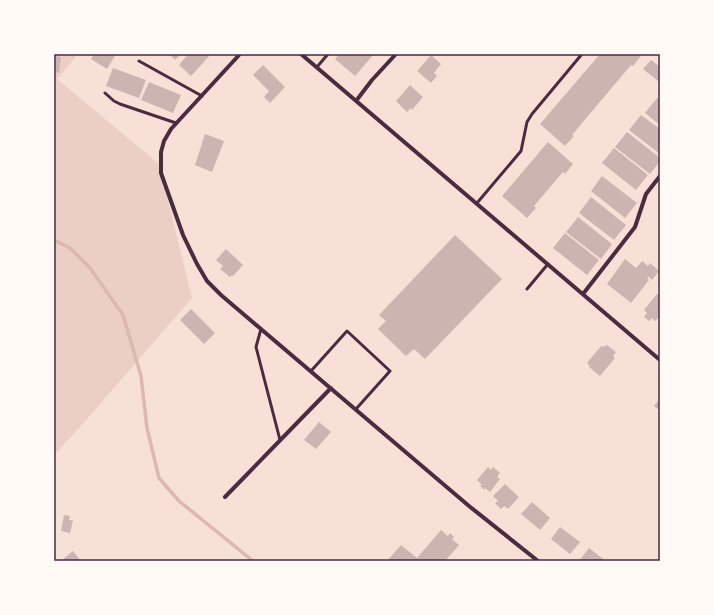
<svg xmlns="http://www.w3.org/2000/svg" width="714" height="615" font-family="Lato,sans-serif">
  <rect width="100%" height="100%" fill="#f7e1d7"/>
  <path fill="#ebcfc5" d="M 54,54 L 78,54 L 57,79 L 159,164 L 192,298 L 80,427 L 54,455 Z"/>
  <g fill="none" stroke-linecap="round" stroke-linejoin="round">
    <path stroke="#dcb8b0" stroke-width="3.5" d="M 54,240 L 70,248 L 90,268 L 123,315 L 141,376 L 147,428 L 159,478 L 179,501 L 253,561"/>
  </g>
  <path fill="#ccb4b1" d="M 94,54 L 116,54 L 107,69 L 91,59 Z
    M 169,54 L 181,54 L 175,60 Z
    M 188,54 L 211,54 L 191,76 L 179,65 Z
    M 339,54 L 374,54 L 355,76 L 335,59 Z
    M 600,54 L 639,54 L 641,56 L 633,66 L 631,65 L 572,135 L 574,136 L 565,146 L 540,124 Z
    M 431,55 L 441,64 L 434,73 L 437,76 L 431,83 L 417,71 Z
    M 54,56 L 61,57 L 59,73 L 54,72 Z
    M 651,60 L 660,67 L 660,78 L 658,81 L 643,69 Z
    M 263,65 L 285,87 L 270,103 L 264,97 L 269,91 L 253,75 Z
    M 113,68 L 146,80 L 139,98 L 106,86 Z
    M 149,82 L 181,95 L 173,113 L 141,100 Z
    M 410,85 L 423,97 L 412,110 L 411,108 L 407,112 L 396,101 Z
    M 657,98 L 660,100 L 660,125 L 645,113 Z
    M 641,115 L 660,129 L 660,154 L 629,130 Z
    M 627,132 L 660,158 L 660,161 L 650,174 L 615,147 Z
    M 205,134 L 224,141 L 212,172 L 195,165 Z
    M 548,142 L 573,164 L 565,174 L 563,172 L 534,206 L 536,208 L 527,218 L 502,196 Z
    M 614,148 L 648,175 L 636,190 L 602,163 Z
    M 602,176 L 637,203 L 625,218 L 591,191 Z
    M 591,197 L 626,225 L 614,240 L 579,213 Z
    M 578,217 L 612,244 L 601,259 L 566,232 Z
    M 565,233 L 599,260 L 587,275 L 553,248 Z
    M 455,235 L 502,279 L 425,359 L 414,349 L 406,356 L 378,329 L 386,321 L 379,315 Z
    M 226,249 L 243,265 L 233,276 L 232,275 L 230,277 L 220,269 L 223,266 L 216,260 Z
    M 625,259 L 636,268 L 642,261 L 648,266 L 650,263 L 659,271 L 652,280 L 649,277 L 647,278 L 649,280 L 631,303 L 607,284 Z
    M 657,294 L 660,296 L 660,316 L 655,321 L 652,318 L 649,321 L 644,317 L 647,313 L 644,310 Z
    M 191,309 L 215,333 L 204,344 L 180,320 Z
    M 607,345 L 616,352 L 613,356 L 615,358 L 600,376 L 589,367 L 590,366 L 587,363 L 601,346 L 603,347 Z
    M 660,398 L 660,411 L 654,406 Z
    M 319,422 L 331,432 L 316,449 L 304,440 Z
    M 488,467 L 491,470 L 493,467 L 500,473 L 497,477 L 500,479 L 490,492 L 485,488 L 484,490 L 480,486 L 482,485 L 477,480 Z
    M 505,484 L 519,497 L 508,509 L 504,506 L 501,509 L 495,503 L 498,501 L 493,496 Z
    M 532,502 L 550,518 L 540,530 L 521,514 Z
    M 64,515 L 70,516 L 69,520 L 73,520 L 70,533 L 61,531 Z
    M 560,527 L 580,542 L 570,554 L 551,539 Z
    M 441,530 L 448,536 L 450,533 L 454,537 L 452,539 L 459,545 L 445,561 L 387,561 L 401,545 L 417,558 Z
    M 589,548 L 606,561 L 579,561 Z
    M 73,551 L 80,560 L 82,559 L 84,561 L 61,561 Z"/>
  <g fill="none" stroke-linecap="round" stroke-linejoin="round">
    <path stroke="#4a2c40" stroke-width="3" d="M 139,61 L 202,96
      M 317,67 L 328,54
      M 105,93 L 114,101 L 120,104 L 176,123
      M 477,203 L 521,151 L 527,122 L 532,114 L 582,54
      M 527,289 L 548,264
      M 261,329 L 256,347 L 280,440
      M 311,371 L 347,331 L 390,371 L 356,409"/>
    <path stroke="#4a2c40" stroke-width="4" d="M 240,54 L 171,129 L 164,141 L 161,152 L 161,173 L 183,235 L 197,264 L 207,281 L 221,295 L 469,506 L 538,561
      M 301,54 L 660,360
      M 356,101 L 372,80 L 396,54
      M 583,294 L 635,227 L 646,194 L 660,176
      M 225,497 L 331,388"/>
  </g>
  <rect width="714" height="615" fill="none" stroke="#fffaf5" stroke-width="110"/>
  <rect x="55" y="55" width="604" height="505" fill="none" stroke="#4a2c40" stroke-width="1.5"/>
</svg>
